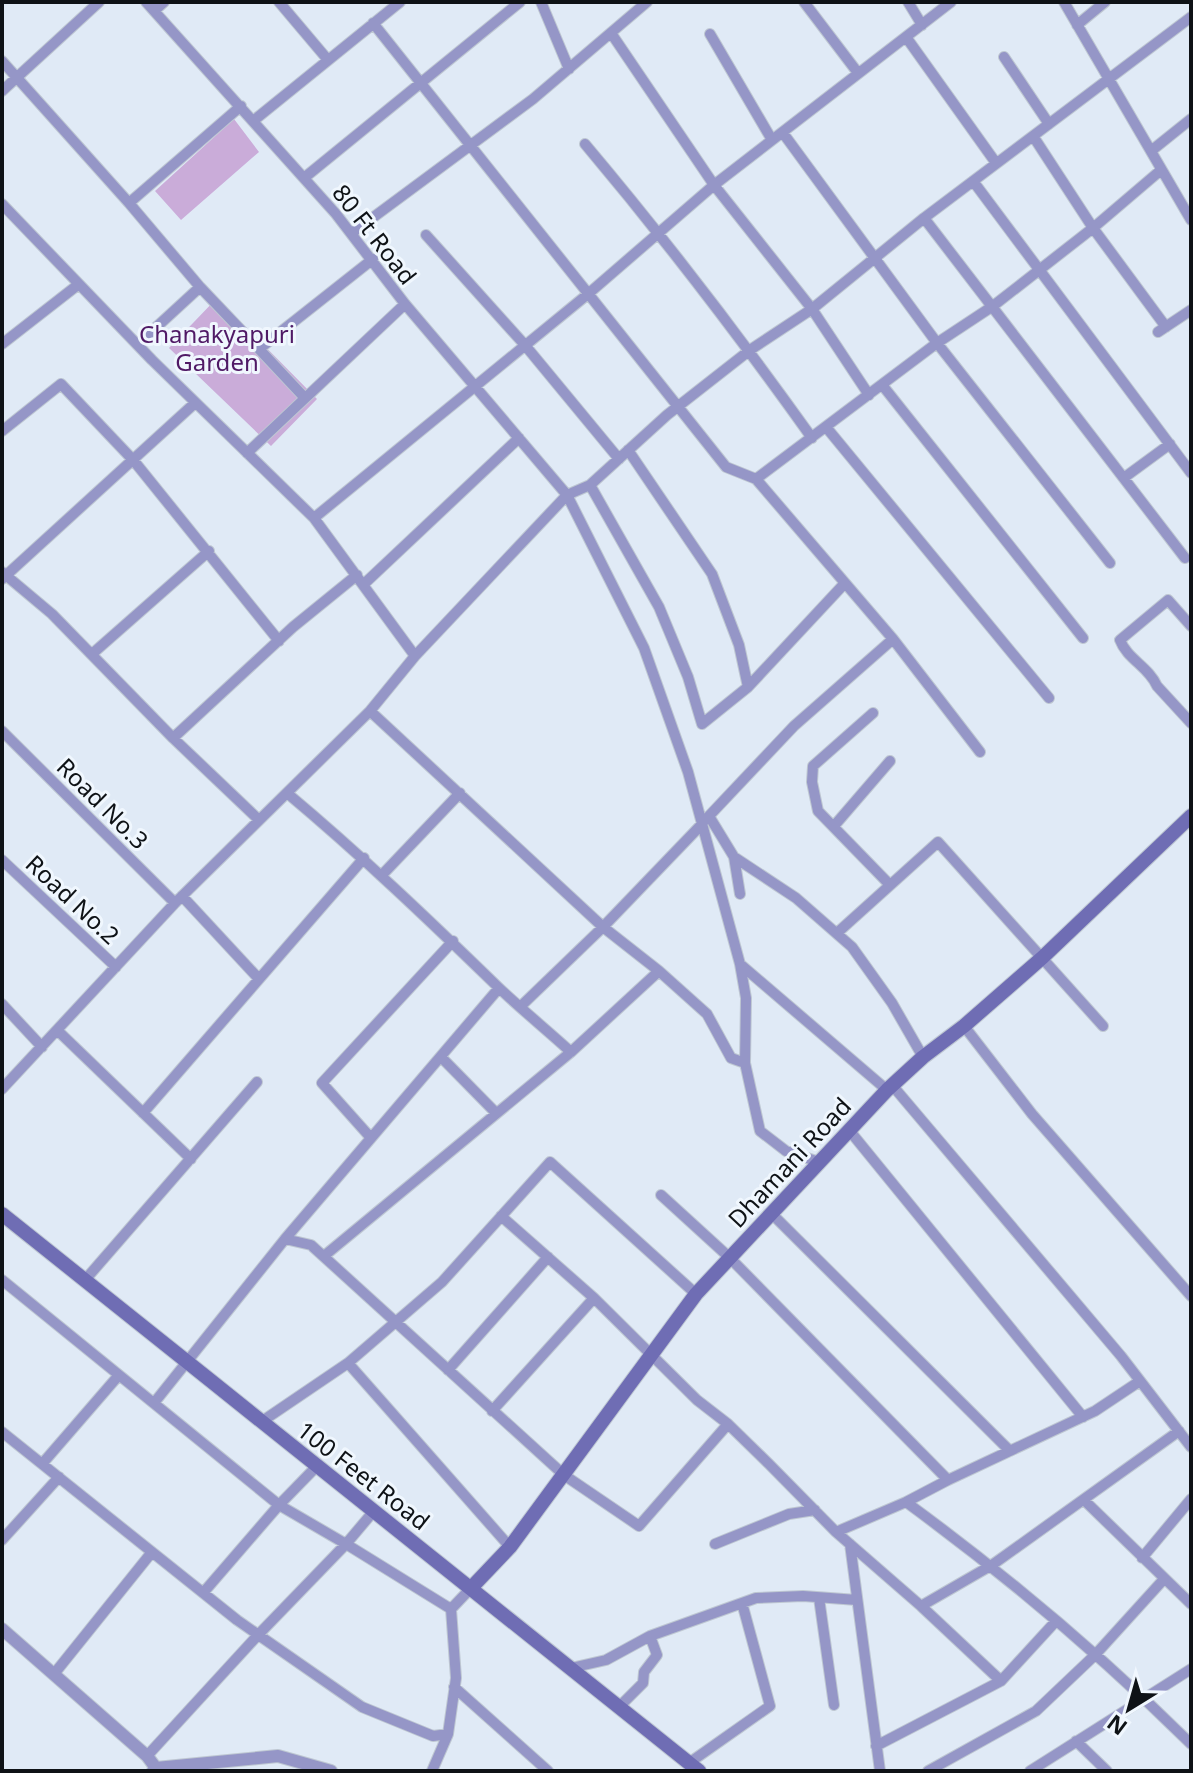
<svg xmlns="http://www.w3.org/2000/svg" width="1193" height="1773" font-family="'Noto Sans',sans-serif">
  <rect width="100%" height="100%" fill="#e0eaf6"/>
  <path fill="#caacd9" d="M 234,119 L 259,152 L 181,220 L 155,191 Z
    M 217,298 L 317,399 L 271,446 L 169,348 Z"/>
  <g fill="none" stroke-linecap="round" stroke-linejoin="round">
    <defs>
      <path id="minor" d="M 146,2 L 336,214 L 405,304 L 567,495 L 644,648 L 688,772 L 740,964 L 746,998 L 745,1063 L 760,1131 L 786,1151 L 819,1162
        M 279,2 L 328,60
        M 541,2 L 569,69
        M 804,2 L 858,73
        M 908,2 L 922,25
        M 1064,2 L 1191,220
        M 154,11 L 164,2
        M 373,23 L 726,467 L 756,479 L 937,343 L 993,306 L 1093,228 L 1161,170
        M 1077,25 L 1105,2
        M 611,33 L 714,185 L 812,309 L 869,395
        M 710,34 L 772,140
        M 906,37 L 996,163
        M 1004,57 L 1049,124
        M 2,61 L 129,203 L 200,287 L 259,349 L 373,259
        M 2,91 L 99,2
        M 253,121 L 400,2
        M 783,133 L 937,343 L 1110,563
        M 1033,136 L 1093,228 L 1166,327
        M 585,144 C 665,239 740,337 812,438
        M 1151,151 L 1191,119
        M 304,178 L 520,2
        M 973,181 L 1191,473
        M 129,203 L 241,106
        M 2,204 L 152,360 L 314,518 L 415,656
        M 924,218 L 1185,558
        M 352,233 L 533,99 L 647,2
        M 426,235 L 524,344 L 619,459
        M 1158,332 L 1191,310
        M 2,344 L 79,284
        M 138,344 L 200,287
        M 259,349 L 304,397
        M 883,386 L 1083,638
        M 826,427 L 1049,698
        M 2,431 L 61,384 L 134,461 L 279,641
        M 628,450 L 712,574 L 739,645 L 748,687 L 845,583
        M 247,453 L 405,304
        M 1125,477 L 1170,444
        M 756,479 L 893,639 L 980,752
        M 590,485 L 659,607 L 688,677 L 702,724 L 748,687
        M 314,518 L 588,294 L 714,185 L 951,2
        M 2,572 L 52,614 L 173,738 L 259,820
        M 2,579 L 195,403
        M 364,584 L 519,438
        M 1191,626 L 1168,600 L 1120,640 C 1127,659 1149,667 1157,686 L 1191,723
        M 893,639 L 794,726 L 709,816 L 734,857 L 796,898 L 852,947 L 892,1003 L 923,1057
        M 92,654 L 209,551
        M 370,711 L 603,927 L 659,971 L 707,1014 L 731,1058 L 745,1063
        M 873,713 L 813,766 L 812,782 L 818,811 L 890,885
        M 2,731 L 175,903
        M 173,738 L 293,627 L 357,575
        M 287,793 C 361,855 429,920 498,987 C 521,1009 547,1030 571,1052
        M 834,826 L 890,761
        M 734,857 L 740,894
        M 2,860 L 116,967
        M 381,876 L 460,793
        M 182,896 L 259,979
        M 837,933 L 938,842 L 1103,1026
        M 740,964 L 887,1090
        M 2,1004 L 42,1047
        M 521,1006 L 603,927 L 703,823
        M 964,1026 L 1032,1114 L 1191,1296
        M 57,1030 L 191,1159
        M 441,1057 L 496,1113
        M 892,1085 L 1121,1356 L 1191,1447
        M 2,1089 L 175,903 L 370,711 L 415,656 L 567,495 L 590,485 L 667,415 L 750,350 L 812,309 L 924,218 L 1191,17
        M 143,1113 L 364,858
        M 849,1130 L 1083,1417
        M 371,1138 L 322,1083 L 453,941
        M 661,1195 L 730,1258 L 948,1480 L 906,1502 C 1007,1576 1102,1656 1191,1744
        M 771,1213 L 1010,1451
        M 501,1216 L 594,1298 L 697,1400 L 728,1424 L 769,1464 L 836,1532 L 921,1606 L 1001,1681
        M 285,1239 L 499,988
        M 324,1256 L 571,1052 L 659,971
        M 2,1280 L 279,1505 L 203,1593
        M 85,1280 L 257,1082
        M 348,1363 L 442,1282 L 550,1162 L 696,1294
        M 448,1370 L 548,1257
        M 154,1403 L 285,1239 L 311,1245 L 564,1475 L 639,1526 L 728,1424
        M 492,1411 L 594,1298
        M 261,1422 L 348,1363 L 510,1547
        M 2,1432 L 237,1620 L 362,1707 L 433,1736 L 448,1734
        M 42,1464 L 119,1375
        M 316,1467 L 279,1505 L 346,1544 L 373,1512
        M 948,1480 L 1095,1411 L 1140,1381
        M 1085,1501 L 1191,1604
        M 836,1532 L 906,1502
        M 2,1540 L 59,1477
        M 715,1544 L 789,1514 L 815,1510
        M 850,1544 L 880,1771
        M 1142,1558 L 1191,1499
        M 819,1598 L 834,1705
        M 921,1606 L 992,1565 L 1179,1431
        M 451,1609 L 472,1587
        M 571,1668 L 606,1660 L 650,1636
        M 54,1674 L 152,1552
        M 454,1687 L 548,1771
        M 619,1707 L 643,1683 L 644,1672 L 657,1655 L 650,1636 L 756,1598 L 803,1596 L 857,1600
        M 1076,1741 L 1107,1771
        M 876,1746 L 1001,1681 L 1056,1621
        M 147,1756 L 258,1635 L 346,1544 L 451,1609
        M 689,1763 L 770,1706 L 742,1603
        M 432,1771 L 448,1734 L 456,1678 L 451,1609
        M 928,1771 L 1036,1711 L 1095,1655 L 1164,1579
        M 1030,1771 L 1191,1669"/>
      <path id="tertiary" d="M 2,1629 L 147,1756 L 156,1768
        M 153,1771 L 156,1768 L 278,1756 L 331,1771"/>
      <path id="secondary" d="M 2,1214 C 234,1400 467,1584 699,1771
        M 472,1587 L 510,1547 L 696,1294 L 887,1090 L 923,1057 L 964,1026 L 1043,957 L 1191,816"/>
    </defs>
    <use href="#minor" stroke="#bec7d2" stroke-width="12"/>
    <use href="#tertiary" stroke="#bec7d2" stroke-width="14"/>
    <use href="#secondary" stroke="#bec7d2" stroke-width="16"/>
    <use href="#minor" stroke="#9596c7" stroke-width="10"/>
    <use href="#tertiary" stroke="#9596c7" stroke-width="12"/>
    <use href="#secondary" stroke="#6f6db4" stroke-width="14"/>
  </g>
  <g text-anchor="middle" dominant-baseline="central" stroke-width="6" stroke-linejoin="round" paint-order="stroke">
    <g font-size="24" fill="#0e1216" stroke="#f0f7fe">
      <text transform="translate(375 234) rotate(52)">80 Ft Road</text>
      <text transform="translate(103 803) rotate(45)">Road No.3</text>
      <text transform="translate(73 899) rotate(43)">Road No.2</text>
      <text transform="translate(789 1162) rotate(-47)">Dhamani Road</text>
      <text transform="translate(364 1475) rotate(38)">100 Feet Road</text>
    </g>
    <g font-size="24" fill="#501a66" stroke="#f0f7fe">
      <text x="217" y="333">Chanakyapuri<tspan x="217" dy="28">Garden</tspan></text>
    </g>
  </g>
  <rect width="1193" height="1773" fill="none" stroke="#0e1216" stroke-width="8"/>
  <g transform="translate(1129 1709) rotate(217)" stroke="#f0f7fe" stroke-width="6" paint-order="stroke">
  <path d="M0-6L14 30L0 20L-14 30Z" fill="#0e1216"/>
  <text y="-12" font-size="22" font-weight="bold" text-anchor="middle" fill="#0e1216">N</text>
  </g>
</svg>
